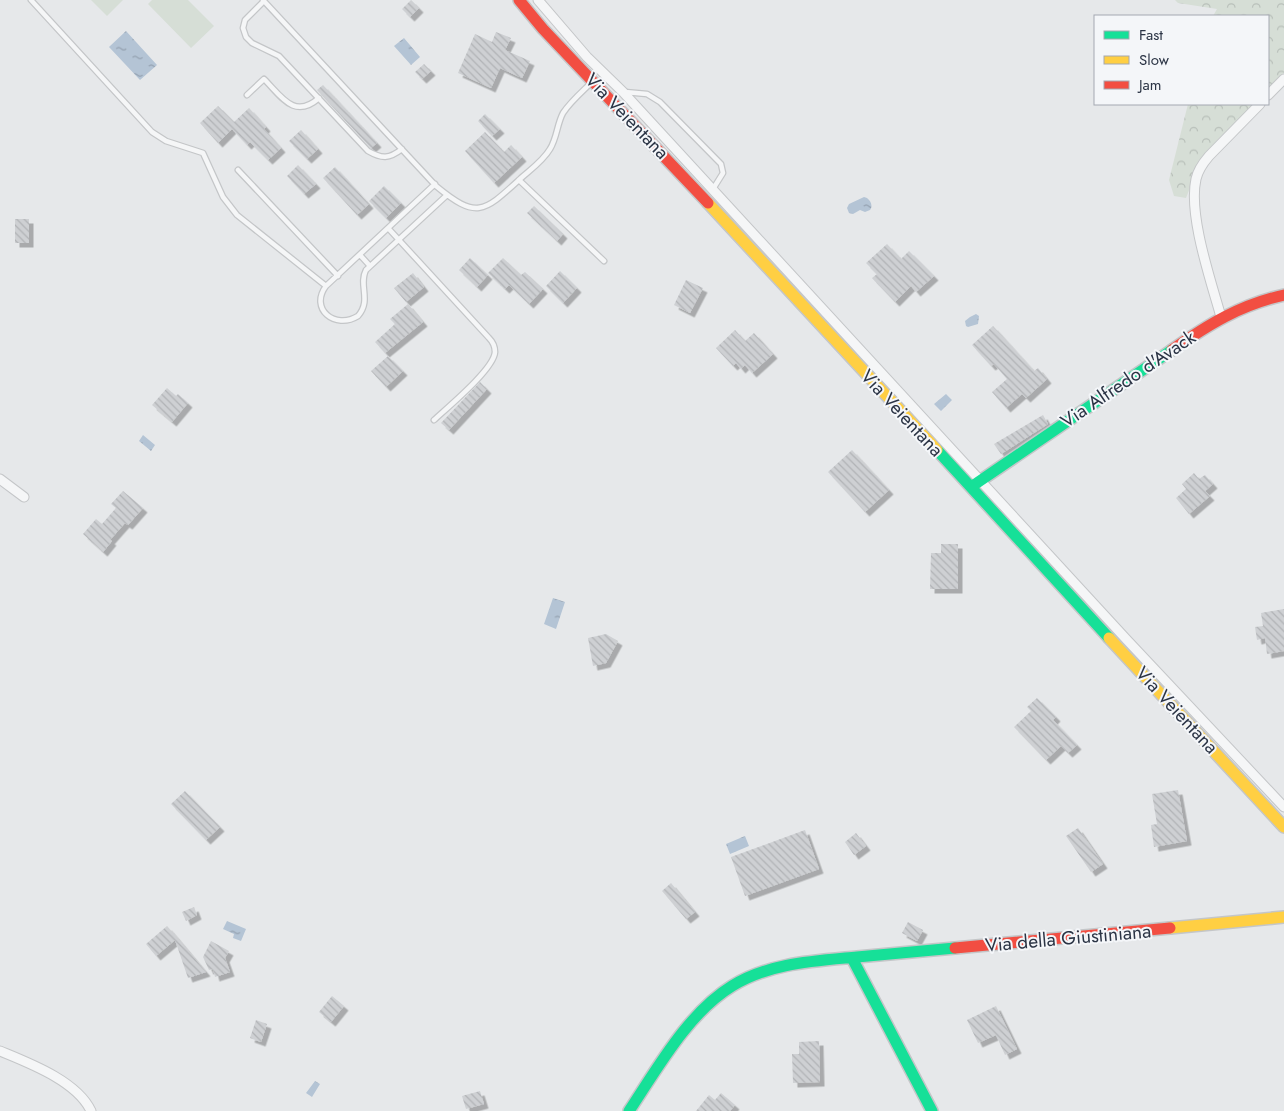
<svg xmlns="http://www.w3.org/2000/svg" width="1284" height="1111" font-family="Jost,sans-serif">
  <defs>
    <pattern id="forest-crowns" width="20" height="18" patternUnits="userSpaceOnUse" patternTransform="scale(1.25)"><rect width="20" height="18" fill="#d6ded6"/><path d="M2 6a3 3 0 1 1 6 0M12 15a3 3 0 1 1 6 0" fill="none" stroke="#b8bfb9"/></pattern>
    <pattern id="water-ripples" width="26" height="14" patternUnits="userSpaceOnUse" patternTransform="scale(1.25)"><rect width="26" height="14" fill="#b4c4d5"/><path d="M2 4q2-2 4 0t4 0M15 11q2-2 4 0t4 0" fill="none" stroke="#93a0af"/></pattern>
    <pattern id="building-back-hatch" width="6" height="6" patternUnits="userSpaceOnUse" patternTransform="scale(1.25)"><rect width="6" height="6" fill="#ced0d3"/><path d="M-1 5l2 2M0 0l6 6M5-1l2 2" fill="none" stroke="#b1b3b6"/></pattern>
    <filter id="shadow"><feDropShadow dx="4.5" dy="4.5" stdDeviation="0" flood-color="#0004"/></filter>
  </defs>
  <rect width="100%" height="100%" fill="#e6e8ea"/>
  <path fill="url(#forest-crowns)" d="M 1175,0 L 1284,0 L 1284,73 L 1268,90 L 1268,16 L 1213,16 L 1217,9 L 1178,3 Z
    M 1188,104 L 1254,104 L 1217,141 L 1199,165 L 1186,198 L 1174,196 L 1169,180 Z"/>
  <path fill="#d6ded6" d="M 91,0 L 123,0 L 107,16 Z
    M 152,0 L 188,0 L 214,26 L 191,48 L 148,4 Z"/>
  <path fill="url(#water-ripples)" d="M 126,31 L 157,65 L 140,80 L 109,47 Z
    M 404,38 L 420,57 L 411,65 L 394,46 Z
    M 864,197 L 867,198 C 871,201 873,206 870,210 L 865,212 L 860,210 L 853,214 L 849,213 L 847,208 L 849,204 Z
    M 976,314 L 979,316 L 978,324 L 968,327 L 966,326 L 965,321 L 970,317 Z
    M 946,394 L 952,400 L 941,411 L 934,404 Z
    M 143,435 L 155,445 L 151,451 L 139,441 Z
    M 553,598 L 565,602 L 556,629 L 544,624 Z
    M 745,836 L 749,846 L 730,854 L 726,844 Z
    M 227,921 L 246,929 L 241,941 L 233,938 L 234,934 L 223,929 Z
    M 315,1081 L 320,1084 L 312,1097 L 306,1093 Z"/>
  <path fill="url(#building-back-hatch)" filter="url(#shadow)" d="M 411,0 L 419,8 L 410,17 L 402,9 Z
    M 496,32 L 511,38 L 505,50 L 530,61 L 522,78 L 500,68 L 491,88 L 458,73 L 475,34 L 492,42 Z
    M 424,64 L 431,71 L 422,79 L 415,72 Z
    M 323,85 L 377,143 L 371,148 L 317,90 Z
    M 218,106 L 234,122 L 249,108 L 266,127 L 264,129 L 281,148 L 268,160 L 250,142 L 247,145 L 232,129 L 218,143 L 200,123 Z
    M 485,114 L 500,129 L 492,136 L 478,121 Z
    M 301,130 L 318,149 L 307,159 L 289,141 Z
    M 485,132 L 504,152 L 511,145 L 522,157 L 494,183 L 465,151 Z
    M 298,165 L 316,184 L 304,194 L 287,176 Z
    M 335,167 L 369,204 L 357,215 L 323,178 Z
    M 384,186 L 401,203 L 386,218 L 369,201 Z
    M 534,206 L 563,234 L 557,241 L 527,213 Z
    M 15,219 L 29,219 L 29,243 L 15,243 Z
    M 887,244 L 901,259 L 909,251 L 934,276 L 916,292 L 911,286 L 895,302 L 872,278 L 877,274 L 866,263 Z
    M 470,258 L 488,275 L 477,287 L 459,270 Z
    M 503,258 L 521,275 L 525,272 L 543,289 L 529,304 L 509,285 L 505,289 L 488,273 Z
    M 560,271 L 577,288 L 563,303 L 546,286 Z
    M 413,273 L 424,287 L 406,302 L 394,288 Z
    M 686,280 L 703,288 L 690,313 L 674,305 Z
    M 408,304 L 423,322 L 385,353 L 375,342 L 395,324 L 390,319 Z
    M 993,326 L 1034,371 L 1038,368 L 1047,379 L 1026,398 L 1022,394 L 1006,408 L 992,392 L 1007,379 L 994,364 L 991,366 L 972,345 Z
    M 735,330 L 745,341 L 754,333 L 773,354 L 752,373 L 745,365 L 741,369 L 736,363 L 733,366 L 716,348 Z
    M 388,356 L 403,371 L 386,387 L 371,371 Z
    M 480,382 L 487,389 L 449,430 L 441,423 Z
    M 167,388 L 176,396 L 178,394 L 188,403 L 172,422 L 152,405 Z
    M 1043,415 L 1048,424 L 1001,454 L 994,444 Z
    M 852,450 L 889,490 L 865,512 L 828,472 Z
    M 1194,473 L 1199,479 L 1205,475 L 1213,484 L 1205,491 L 1210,496 L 1189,514 L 1176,498 L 1186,489 L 1182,484 Z
    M 123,491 L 143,508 L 128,525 L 125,523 L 110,540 L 112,541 L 103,552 L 83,534 L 96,519 L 102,524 L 116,508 L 111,504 Z
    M 941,544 L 958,544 L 958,589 L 930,589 L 931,553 L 941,553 Z
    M 1284,609 L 1284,651 L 1267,654 L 1265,638 L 1257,640 L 1255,627 L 1263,626 L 1261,613 Z
    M 606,634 L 618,641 L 606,663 L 593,666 L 588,638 Z
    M 1037,698 L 1056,717 L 1053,720 L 1077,745 L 1068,753 L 1061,746 L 1046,760 L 1014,727 L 1031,711 L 1027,707 Z
    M 1178,790 L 1187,841 L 1154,847 L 1151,825 L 1157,824 L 1152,794 Z
    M 185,791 L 220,827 L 206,840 L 171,804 Z
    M 1078,828 L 1103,864 L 1091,872 L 1066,836 Z
    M 805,830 L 819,869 L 745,896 L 731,857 Z
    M 856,833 L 866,846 L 854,855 L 845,842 Z
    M 671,883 L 695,912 L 686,919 L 662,891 Z
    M 194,907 L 197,915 L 186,921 L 182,912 Z
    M 908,922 L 923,930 L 917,941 L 902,933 Z
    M 167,926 L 174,934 L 206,972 L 188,978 L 175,940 L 156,956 L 146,944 Z
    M 211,941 L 229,951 L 225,958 L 230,972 L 215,977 L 213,969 L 209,970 L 203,957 Z
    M 332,996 L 344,1006 L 331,1022 L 319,1012 Z
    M 996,1006 L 1017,1049 L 1005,1055 L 996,1035 L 978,1043 L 967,1020 Z
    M 256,1020 L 267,1024 L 261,1042 L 250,1038 Z
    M 819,1041 L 820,1082 L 793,1083 L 792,1054 L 799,1054 L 799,1042 Z
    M 480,1091 L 484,1104 L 466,1109 L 462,1096 Z
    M 721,1093 L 735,1105 L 730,1111 L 696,1111 L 709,1095 L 715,1100 Z"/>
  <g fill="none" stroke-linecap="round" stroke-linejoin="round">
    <defs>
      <path id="lane" d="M 31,0 L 152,132 L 166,141 L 203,153 L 223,197 L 237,215 L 326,286
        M 263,0 L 436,186 C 477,220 484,212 520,179 C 530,170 543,161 550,149 C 557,138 557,124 563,113 C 571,101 583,91 592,82
        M 264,1 L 245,20 L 243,28 L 246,37 L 252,43 L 279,56 L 368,151 C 382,159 389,159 402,149
        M 625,92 L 647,94 L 660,102 L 721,164 L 723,173 L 713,189
        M 247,95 L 264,79 C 281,96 294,120 319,98
        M 238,170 L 338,276
        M 519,180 L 604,261
        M 435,184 L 326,286 C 309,309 335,330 358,316 C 372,300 358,285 366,270 L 447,195
        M 388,228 L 489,338 C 493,342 495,347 495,352 C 494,369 448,407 434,420
        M 360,255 L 370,266"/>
      <path id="street" d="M 538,0 L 587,57 L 623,92 L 1127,640 L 1284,807
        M 1268,95 L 1284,79
        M 1221,317 C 1211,281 1188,215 1196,179 C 1198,170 1203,163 1209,156 L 1260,104
        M 0,479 L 24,497
        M 0,1051 C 29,1063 77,1081 91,1111"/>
      <path id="fast" d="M 937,450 L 1109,638
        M 971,487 L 1172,350
        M 852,958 L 932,1111
        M 629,1111 C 657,1069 688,1013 732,986 C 769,963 814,961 857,957 C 889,954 922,951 955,948"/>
      <path id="slow" d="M 708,203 L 937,450
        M 1109,638 L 1284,827
        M 1170,928 L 1284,917"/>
      <path id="jam" d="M 519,0 L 543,29 L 708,203
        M 1172,350 C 1209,324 1240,305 1284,295
        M 955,948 L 1170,928"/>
    </defs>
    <use href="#lane" stroke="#c4c6c8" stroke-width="7"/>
    <use href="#street" stroke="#c4c6c8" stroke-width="11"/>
    <use href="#fast" stroke="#c4c6c8" stroke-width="14"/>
    <use href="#slow" stroke="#c4c6c8" stroke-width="14"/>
    <use href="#jam" stroke="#c4c6c8" stroke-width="14"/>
    <use href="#lane" stroke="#f5f6f7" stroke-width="4.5"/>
    <use href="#street" stroke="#f5f6f7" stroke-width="9"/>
    <use href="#fast" stroke="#16e098" stroke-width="11"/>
    <use href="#slow" stroke="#ffcf43" stroke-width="11"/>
    <use href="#jam" stroke="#f24e42" stroke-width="11"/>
  </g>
  <g text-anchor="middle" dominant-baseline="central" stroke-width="4" stroke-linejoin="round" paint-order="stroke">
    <g font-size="19" fill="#2b3445" stroke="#f4f6f9">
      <text transform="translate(627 116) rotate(46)">Via Veientana</text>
      <text transform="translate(1128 379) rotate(-34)">Via Alfredo d'Avack</text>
      <text transform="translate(902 413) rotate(47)">Via Veientana</text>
      <text transform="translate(1177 710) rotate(47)">Via Veientana</text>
      <text transform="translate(1068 938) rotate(-5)">Via della Giustiniana</text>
    </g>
  </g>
  <rect x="1094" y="15" width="175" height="90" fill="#f4f6f9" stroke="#a4a8b1"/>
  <rect x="1104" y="31" width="25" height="8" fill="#16e098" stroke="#a4a8b1"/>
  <text x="1139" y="40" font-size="15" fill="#2b3445">Fast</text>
  <rect x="1104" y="56" width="25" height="8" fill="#ffcf43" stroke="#a4a8b1"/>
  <text x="1139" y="65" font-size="15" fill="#2b3445">Slow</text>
  <rect x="1104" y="81" width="25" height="8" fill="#f24e42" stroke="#a4a8b1"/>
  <text x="1139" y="90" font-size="15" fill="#2b3445">Jam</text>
</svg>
